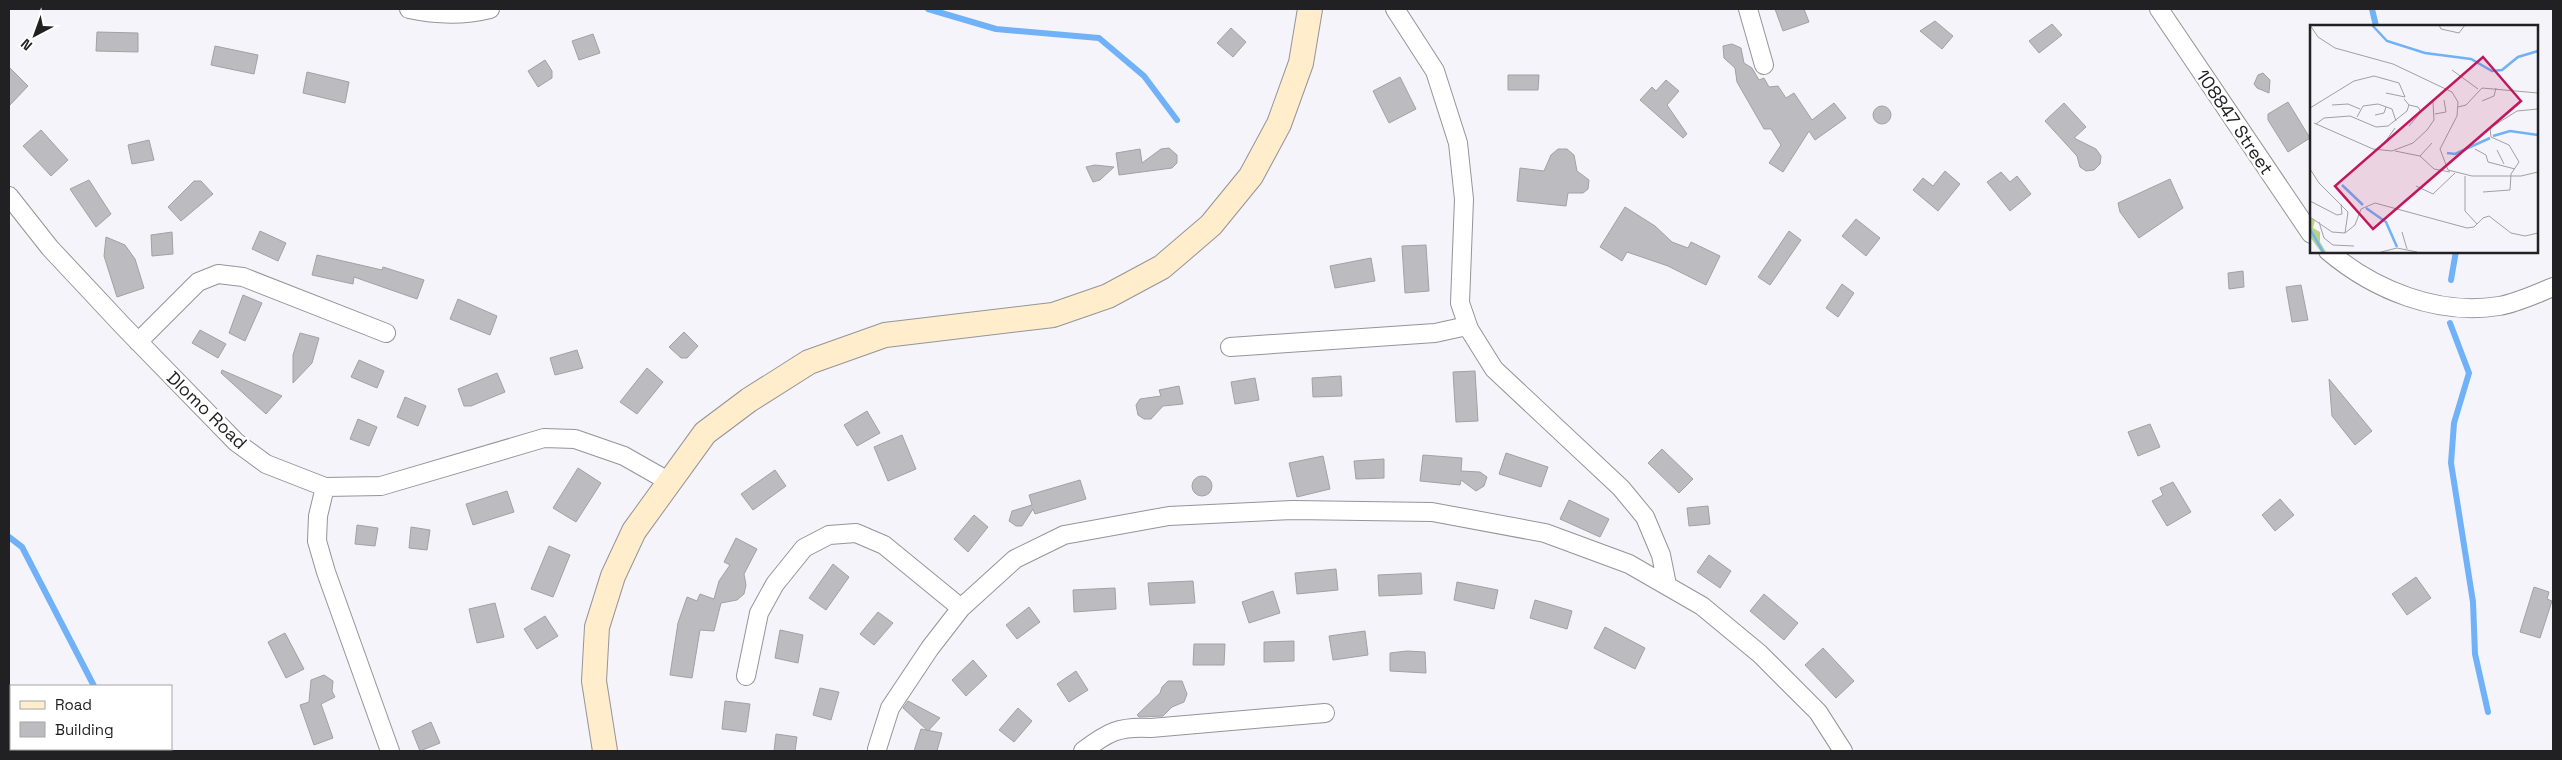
<svg xmlns="http://www.w3.org/2000/svg" width="2562" height="760" font-family="'Space Grotesk',sans-serif">
  <rect width="100%" height="100%" fill="#f4f4fa"/>
  <g fill="none" stroke-linecap="round" stroke-linejoin="round">
    <path stroke="#70b1f7" stroke-width="6" d="M 928,9 L 996,29 L 1099,38 L 1144,76 L 1177,120
      M 2372,9 L 2376,26
      M 2451,280 L 2456,251
      M 2450,323 L 2469,373 L 2454,423 L 2451,463 L 2473,602 L 2475,654 L 2488,712
      M 9,537 L 22,547 L 94,686
      M 115,751 L 116,749"/>
  </g>
  <path fill="#bbbbc0" stroke="#a1a1a6" d="M 1775,9 L 1804,9 L 1809,22 L 1783,31 Z
    M 1935,21 L 1953,36 L 1942,49 L 1920,31 Z
    M 2052,24 L 2062,35 L 2039,53 L 2029,41 Z
    M 1231,28 L 1246,42 L 1233,57 L 1217,43 Z
    M 97,32 L 138,33 L 138,52 L 96,51 Z
    M 593,34 L 600,53 L 579,60 L 572,41 Z
    M 1732,44 L 1741,48 L 1744,63 L 1752,68 L 1759,80 L 1764,78 L 1769,87 L 1778,86 L 1786,98 L 1794,93 L 1812,120 L 1834,103 L 1846,118 L 1815,140 L 1809,131 L 1783,172 L 1769,163 L 1781,145 L 1771,129 L 1764,129 L 1737,82 L 1735,68 L 1724,58 L 1723,46 Z
    M 215,46 L 258,55 L 254,74 L 211,65 Z
    M 545,60 L 552,71 L 552,78 L 538,87 L 528,71 Z
    M 9,67 L 28,86 L 9,106 Z
    M 307,72 L 349,82 L 345,103 L 303,93 Z
    M 2263,73 L 2270,80 L 2269,93 L 2257,88 L 2254,84 L 2258,75 Z
    M 1508,75 L 1539,75 L 1538,90 L 1508,90 Z
    M 1400,77 L 1416,109 L 1389,123 L 1373,91 Z
    M 1666,80 L 1679,91 L 1667,105 L 1687,134 L 1683,138 L 1640,100 L 1652,87 L 1656,91 Z
    M 2288,102 L 2310,138 L 2288,152 L 2268,120 L 2268,114 Z
    M 2064,103 L 2086,127 L 2074,138 L 2096,149 L 2101,156 L 2100,164 L 2094,170 L 2086,171 L 2080,167 L 2077,156 L 2045,121 Z
    M1873 115a9 9 0 1 1 18 0a9 9 0 1 1-18 0Z
    M 41,130 L 68,160 L 51,176 L 23,146 Z
    M 149,140 L 154,160 L 132,164 L 128,145 Z
    M 1169,148 L 1177,155 L 1177,163 L 1172,168 L 1119,175 L 1116,153 L 1140,149 L 1142,163 L 1161,149 Z
    M 1558,149 L 1567,149 L 1574,155 L 1577,171 L 1589,180 L 1588,189 L 1583,193 L 1568,193 L 1566,206 L 1517,201 L 1520,168 L 1544,171 L 1551,155 Z
    M 1095,165 L 1114,167 L 1100,180 L 1093,182 L 1086,167 Z
    M 1945,171 L 1960,184 L 1938,211 L 1913,190 L 1923,178 L 1933,186 Z
    M 2001,172 L 2010,182 L 2017,176 L 2031,194 L 2010,211 L 1987,182 Z
    M 2170,179 L 2183,208 L 2139,238 L 2120,212 L 2118,203 Z
    M 89,180 L 111,214 L 96,227 L 70,189 Z
    M 194,181 L 201,181 L 213,194 L 181,221 L 168,207 Z
    M 1625,207 L 1655,226 L 1672,242 L 1688,248 L 1691,242 L 1720,256 L 1706,285 L 1668,266 L 1627,252 L 1622,261 L 1600,247 Z
    M 1856,219 L 1880,238 L 1866,256 L 1842,236 Z
    M 260,231 L 286,243 L 278,261 L 252,249 Z
    M 1789,231 L 1801,240 L 1770,285 L 1758,277 Z
    M 172,232 L 173,254 L 152,256 L 151,235 Z
    M 106,237 L 125,245 L 135,259 L 144,288 L 117,297 L 104,256 Z
    M 1426,245 L 1429,291 L 1405,293 L 1402,246 Z
    M 317,255 L 382,270 L 383,267 L 424,280 L 417,299 L 354,277 L 353,284 L 312,275 Z
    M 1371,258 L 1375,281 L 1335,288 L 1330,266 Z
    M 2243,271 L 2244,287 L 2229,289 L 2228,273 Z
    M 1842,284 L 1854,293 L 1838,317 L 1826,308 Z
    M 2301,285 L 2308,320 L 2292,322 L 2286,287 Z
    M 243,295 L 262,303 L 245,341 L 229,333 Z
    M 458,299 L 497,316 L 490,335 L 450,319 Z
    M 200,330 L 226,344 L 218,358 L 192,343 Z
    M 684,332 L 698,346 L 687,358 L 681,358 L 669,347 Z
    M 300,333 L 319,338 L 312,363 L 293,383 L 293,355 Z
    M 577,350 L 583,368 L 555,375 L 550,358 Z
    M 359,360 L 384,371 L 377,388 L 351,377 Z
    M 647,368 L 663,382 L 637,414 L 620,402 Z
    M 222,370 L 282,396 L 266,414 L 221,373 Z
    M 1475,371 L 1478,421 L 1456,422 L 1453,372 Z
    M 497,373 L 505,392 L 471,406 L 464,406 L 458,389 Z
    M 1341,376 L 1342,396 L 1313,397 L 1312,378 Z
    M 1255,378 L 1259,400 L 1235,404 L 1231,382 Z
    M 2329,379 L 2372,431 L 2355,445 L 2332,416 Z
    M 1179,386 L 1183,404 L 1163,406 L 1151,419 L 1144,419 L 1138,415 L 1136,405 L 1140,399 L 1161,396 L 1159,390 Z
    M 405,397 L 426,406 L 418,426 L 397,417 Z
    M 867,411 L 880,433 L 857,446 L 844,425 Z
    M 358,419 L 377,427 L 369,446 L 350,439 Z
    M 2150,424 L 2160,447 L 2138,456 L 2128,432 Z
    M 902,435 L 916,469 L 888,481 L 874,447 Z
    M 1662,449 L 1693,479 L 1679,493 L 1648,463 Z
    M 1506,453 L 1548,467 L 1541,487 L 1499,474 Z
    M 1423,455 L 1462,458 L 1461,471 L 1480,472 L 1487,477 L 1484,486 L 1476,491 L 1461,480 L 1460,485 L 1420,481 Z
    M 1323,456 L 1330,489 L 1297,497 L 1289,463 Z
    M 1384,459 L 1384,478 L 1356,479 L 1354,461 Z
    M 578,468 L 601,483 L 576,522 L 553,508 Z
    M 775,470 L 786,486 L 753,510 L 741,494 Z
    M1192 486a10 10 0 1 1 20 0a10 10 0 1 1-20 0Z
    M 1080,480 L 1086,499 L 1035,514 L 1033,509 L 1022,526 L 1016,526 L 1009,521 L 1012,511 L 1032,505 L 1029,495 Z
    M 2173,482 L 2191,512 L 2167,526 L 2152,501 L 2163,495 L 2160,488 Z
    M 507,491 L 514,512 L 473,525 L 466,504 Z
    M 2280,499 L 2294,515 L 2275,531 L 2262,515 Z
    M 1569,500 L 1609,519 L 1600,537 L 1560,519 Z
    M 1708,506 L 1710,524 L 1689,526 L 1687,508 Z
    M 974,515 L 988,527 L 968,552 L 954,539 Z
    M 357,525 L 378,528 L 375,546 L 355,544 Z
    M 411,527 L 430,530 L 427,550 L 409,548 Z
    M 736,538 L 757,549 L 744,574 L 746,585 L 744,594 L 737,600 L 721,603 L 714,631 L 700,630 L 692,678 L 670,675 L 678,623 L 687,597 L 697,601 L 700,594 L 714,599 L 719,581 L 730,565 L 724,562 Z
    M 549,546 L 570,555 L 553,597 L 531,589 Z
    M 1709,555 L 1731,571 L 1720,588 L 1697,572 Z
    M 833,564 L 849,577 L 826,610 L 809,598 Z
    M 1336,569 L 1338,590 L 1297,594 L 1295,573 Z
    M 1421,573 L 1422,594 L 1379,596 L 1378,575 Z
    M 2416,577 L 2431,598 L 2407,615 L 2392,594 Z
    M 1193,581 L 1195,603 L 1150,605 L 1148,583 Z
    M 1457,582 L 1498,590 L 1494,609 L 1454,600 Z
    M 2534,587 L 2549,592 L 2547,599 L 2552,601 L 2540,638 L 2520,632 Z
    M 1115,588 L 1116,609 L 1074,612 L 1073,590 Z
    M 1273,591 L 1280,613 L 1249,623 L 1242,602 Z
    M 1764,594 L 1798,623 L 1784,640 L 1750,611 Z
    M 1535,600 L 1572,611 L 1567,629 L 1530,618 Z
    M 495,603 L 504,637 L 477,643 L 469,609 Z
    M 1029,607 L 1040,622 L 1017,639 L 1006,625 Z
    M 878,612 L 893,623 L 874,645 L 860,634 Z
    M 545,616 L 558,636 L 537,649 L 524,629 Z
    M 1605,627 L 1645,648 L 1635,669 L 1594,648 Z
    M 780,630 L 803,635 L 798,663 L 775,658 Z
    M 1365,631 L 1368,655 L 1333,660 L 1329,636 Z
    M 285,633 L 304,669 L 286,678 L 268,642 Z
    M 1294,641 L 1294,661 L 1264,662 L 1264,642 Z
    M 1194,644 L 1225,644 L 1224,665 L 1193,665 Z
    M 1823,648 L 1854,681 L 1836,698 L 1805,665 Z
    M 1407,651 L 1425,652 L 1426,673 L 1390,671 L 1390,653 Z
    M 973,660 L 987,676 L 966,696 L 952,680 Z
    M 1076,671 L 1088,690 L 1069,702 L 1057,684 Z
    M 324,675 L 333,681 L 332,691 L 335,697 L 321,704 L 333,738 L 314,745 L 300,705 L 309,702 L 311,680 Z
    M 1168,681 L 1182,681 L 1187,694 L 1184,702 L 1172,707 L 1163,716 L 1139,717 L 1137,715 L 1160,693 L 1162,687 Z
    M 820,688 L 839,692 L 831,720 L 813,715 Z
    M 725,701 L 750,704 L 746,732 L 722,729 Z
    M 908,701 L 940,718 L 928,731 L 903,708 Z
    M 1018,708 L 1032,721 L 1014,742 L 999,730 Z
    M 431,722 L 440,743 L 420,751 L 412,731 Z
    M 921,729 L 942,733 L 937,751 L 914,751 Z
    M 776,734 L 797,737 L 795,751 L 774,751 Z"/>
  <g fill="none" stroke-linecap="round" stroke-linejoin="round">
    <defs>
      <path id="street" d="M 409,9 C 437,15 462,16 490,9
        M 1395,9 L 1435,71 L 1458,143 L 1464,199 L 1460,303 L 1469,329 L 1494,369 L 1621,488 L 1645,517 L 1661,555 L 1667,585
        M 1748,9 L 1764,65
        M 2159,9 L 2311,234
        M 9,196 L 50,248 L 123,326 L 236,442 L 266,464 L 325,487 L 381,486 L 544,438 L 575,439 L 624,456 L 668,481
        M 2328,251 C 2374,290 2438,316 2499,306 C 2517,303 2536,294 2553,287
        M 138,342 L 198,282 L 218,274 L 243,277 L 386,333
        M 1230,347 L 1435,333 L 1467,326
        M 325,487 L 318,516 L 317,541 L 326,572 L 390,751
        M 746,676 L 759,613 L 775,584 L 804,548 L 829,535 L 856,533 L 884,545 L 961,608
        M 877,749 L 890,708 L 930,648 L 961,608 L 1015,559 L 1064,535 L 1169,516 L 1293,510 L 1432,512 L 1545,533 L 1629,564 L 1702,606 L 1760,654 L 1818,712 L 1843,751
        M 1083,751 C 1108,732 1119,726 1151,728 L 1325,713"/>
      <path id="secondary" d="M 605,751 L 594,681 L 597,627 L 613,576 L 634,531 L 705,433 L 749,400 L 809,362 L 885,335 L 1053,315 L 1108,296 L 1162,267 L 1211,225 L 1251,176 L 1279,124 L 1301,63 L 1310,9"/>
    </defs>
    <use href="#street" stroke="#949499" stroke-width="20"/>
    <use href="#secondary" stroke="#949499" stroke-width="26"/>
    <use href="#street" stroke="#fff" stroke-width="18"/>
    <use href="#secondary" stroke="#ffedcc" stroke-width="24"/>
  </g>
  <g text-anchor="middle" dominant-baseline="central" stroke-width="5" stroke-linejoin="round" paint-order="stroke">
    <g font-size="18" fill="#212123" stroke="#fff">
      <text transform="translate(2235 122) rotate(56)">108847 Street</text>
      <text transform="translate(207 410) rotate(44)">Dlomo Road</text>
    </g>
  </g>
  <g transform="translate(2310 25)">
    <rect width="228" height="228" fill="#f4f4fa"/>
    <path d="M 0,193 L 5,195 L 3,203 L 10,207 L 10,217 L 16,227 L 11,227 L 0,212 Z" fill="#b8d385"/>
    <path fill="none" stroke="#70b1f7" stroke-width="2.5" d="M 62,0 L 77,16 L 115,28 L 161,34 L 182,46 L 192,45 L 208,32 L 228,26M 183,111 L 200,106 L 228,110M 137,128 L 145,129 L 180,113M 32,160 L 53,180M 56,183 L 76,197 L 87,222M 0,204 L 13,227"/>
    <path fill="none" stroke="#a0a0a4" stroke-width="1" d="M 0,0 L 8,12 L 25,23 L 83,39 L 142,67 L 148,77 L 147,91 L 130,124 L 138,145 L 162,151 L 211,151 L 228,147M 129,0 L 131,4 L 149,8 L 155,0M 142,45 L 168,64M 172,76 L 184,71 L 186,63M 22,80 L 38,79 L 50,84M 148,82 L 156,80 L 172,63 L 228,68M 0,83 L 44,56 L 64,51 L 89,58 L 95,72 L 76,68M 125,89 L 136,87 L 134,75M 65,90 L 74,88 L 76,82M 47,92 L 53,81 L 68,79 L 82,84 L 86,96M 4,98 L 63,124 L 82,126 L 103,118 L 117,105 L 124,95 L 123,77M 6,99 L 14,93 L 40,91 L 66,102 L 78,101 L 97,86 L 99,80 L 94,74M 99,101 L 111,87 L 108,82 L 99,80M 75,117 L 85,103M 165,124 L 176,130 L 178,137 L 205,144M 187,125 L 194,139M 85,126 L 110,131 L 124,144 L 140,147M 110,131 L 122,118M 0,144 L 9,158 L 38,187 L 35,208M 155,151 L 155,186 L 167,199M 106,161 L 123,169 L 145,148M 173,167 L 200,165 L 201,149 L 209,137 L 199,120 L 181,112 L 180,103 L 207,86 L 228,84M 0,176 L 27,190 L 32,189 L 31,179M 0,192 L 22,207 L 35,208 L 45,200 L 51,184 L 65,178 L 157,203 L 164,202 L 173,193 L 179,191 L 201,208 L 215,211 L 228,208M 9,197 L 14,213 L 23,220 L 44,221M 92,207 L 97,224M 71,227 L 87,223 L 107,227"/>
    <path fill="#c2185b" fill-opacity="0.15" stroke="#c2185b" stroke-width="2.5" d="M 173,32 L 211,76 L 63,204 L 25,161 Z"/>
    <rect width="228" height="228" fill="none" stroke="#212123" stroke-width="2.5"/>
  </g>
  <rect width="2562" height="760" fill="none" stroke="#212123" stroke-width="20"/>
  <rect x="10" y="685" width="162" height="65" fill="#ffffff" stroke="#a6a6a7"/>
  <rect x="20" y="701" width="25" height="8" fill="#ffedcc" stroke="#a6a6a7"/>
  <text x="55" y="710" font-size="15" fill="#212123">Road</text>
  <rect x="20" y="722" width="25" height="15" fill="#bbbbc0" stroke="#a6a6a7"/>
  <text x="55" y="735" font-size="15" fill="#212123">Building</text>
  <g transform="translate(35 35) rotate(221)" stroke="#ffffff" stroke-width="4" paint-order="stroke">
  <path d="M0-4L9 19L0 12L-9 19Z" fill="#212123"/>
  <text y="-8" font-size="14" font-weight="bold" text-anchor="middle" fill="#212123">N</text>
  </g>
</svg>
